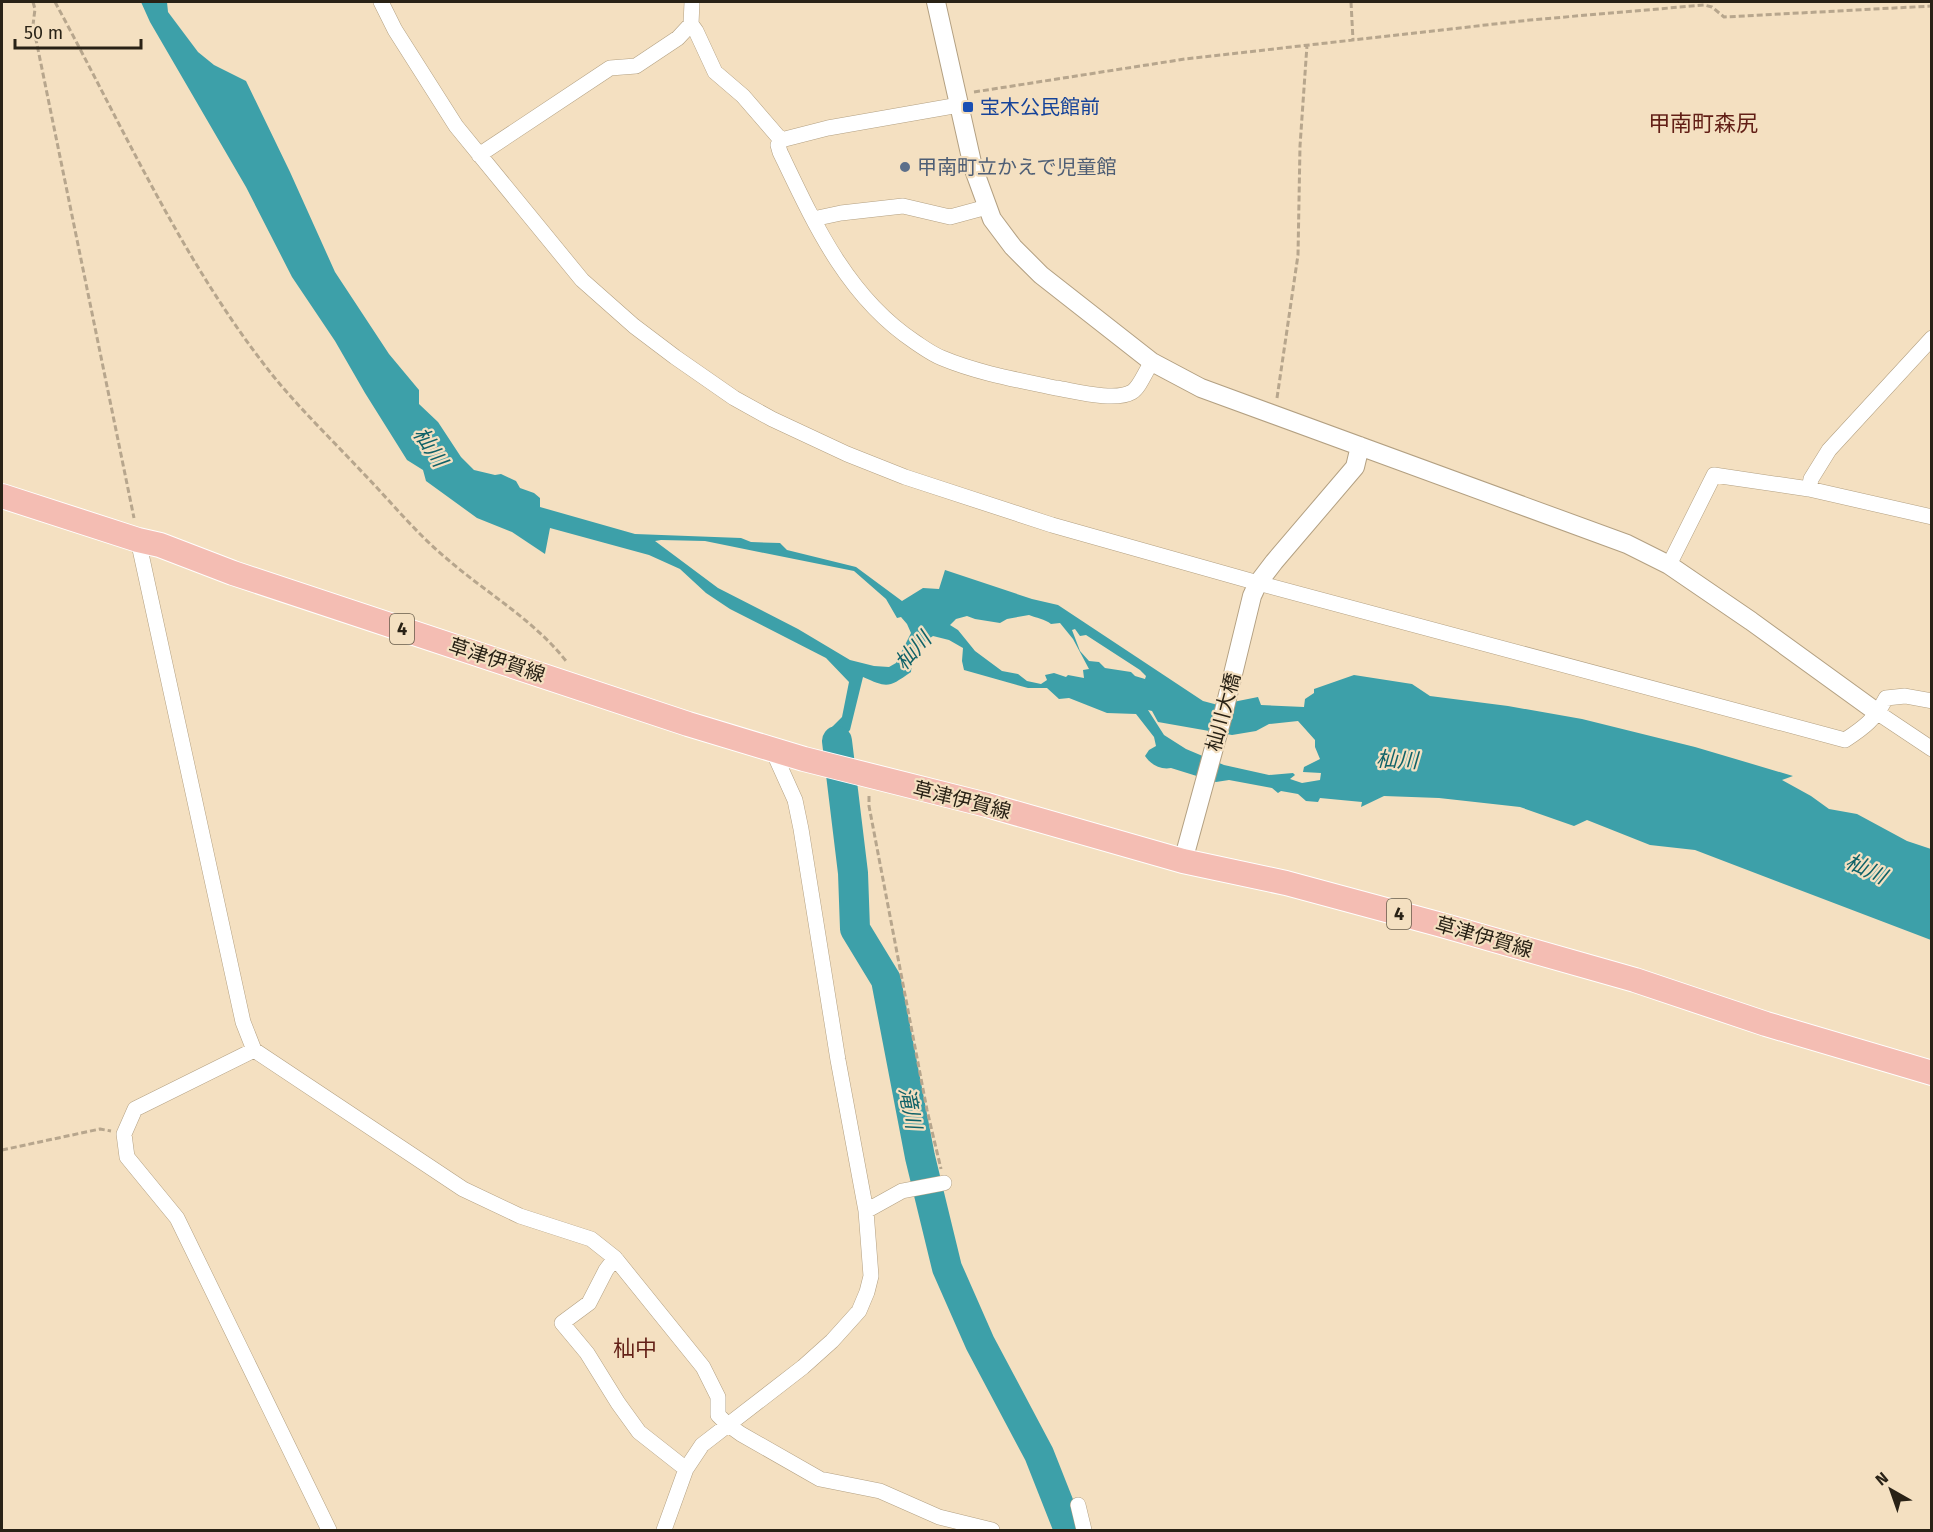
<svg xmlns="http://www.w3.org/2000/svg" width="1933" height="1532" font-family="'Fira Sans','Noto Sans JP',sans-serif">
  <rect width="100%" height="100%" fill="#f4e0c1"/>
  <path fill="#3da0a9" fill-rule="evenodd" d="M 141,2 L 167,2 L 168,12 L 198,52 L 214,65 L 246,81 L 290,172 L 335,272 L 389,354 L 419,390 L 419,404 L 438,422 L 461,457 L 474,470 L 495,475 L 501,474 L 516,481 L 520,488 L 534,493 L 540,498 L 540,507 L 635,534 L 741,538 L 751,542 L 780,543 L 787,550 L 856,567 L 902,601 L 923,588 L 939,589 L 945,570 L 1032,599 L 1058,605 L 1203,701 L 1218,705 L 1258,697 L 1261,705 L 1304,707 L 1305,699 L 1314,693 L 1314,689 L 1354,675 L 1412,684 L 1430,696 L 1508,706 L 1582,719 L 1695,747 L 1793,776 L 1782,780 L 1811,796 L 1829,809 L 1857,814 L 1907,841 L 1931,849 L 1931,940 L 1695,850 L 1650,845 L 1587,820 L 1574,826 L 1520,807 L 1439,798 L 1384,796 L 1361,807 L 1362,802 L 1320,798 L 1318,802 L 1306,801 L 1298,794 L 1281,791 L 1278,793 L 1272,788 L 1229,780 L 1216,782 L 1171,768 C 1161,770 1151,765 1145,756 L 1149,750 L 1156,746 L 1154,737 L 1136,714 L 1107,713 L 1069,698 L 1059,699 L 1047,688 L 1028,688 L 964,670 L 962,661 L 963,648 L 949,640 L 933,636 C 917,647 913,654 911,672 C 888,688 888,688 863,677 L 850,730 L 840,740 L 847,788 L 836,777 L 830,729 L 842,717 L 849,682 L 826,658 L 730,609 L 706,593 L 680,569 L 649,555 L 550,528 L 545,554 L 512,532 L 477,518 L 426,481 L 423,470 L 407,460 L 365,393 L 335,341 L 292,277 L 246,187 L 150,22 ZM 661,540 L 705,541 L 854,571 L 886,599 L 897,618 L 901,617 L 907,624 L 911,633 L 896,663 L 889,667 L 874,666 L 850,660 L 798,629 L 718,588 L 655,541 ZM 1029,615 C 1036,618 1045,619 1051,624 L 1060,623 L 1073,639 L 1089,669 L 1083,670 L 1084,678 L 1068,675 L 1066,677 L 1054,673 L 1045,675 L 1047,680 L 1041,684 L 1027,681 L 1018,674 L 1002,671 L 975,651 L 958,630 L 950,625 L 956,619 L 967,616 L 975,619 L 1000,623 L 1007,619 ZM 1075,629 L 1080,636 L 1086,635 L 1140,670 L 1146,676 L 1145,679 L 1135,676 L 1131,672 L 1105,668 L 1099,662 L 1089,661 L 1080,651 L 1072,630 ZM 1148,710 L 1152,711 L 1158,722 L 1232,735 L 1256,731 L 1269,724 L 1298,721 L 1315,740 L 1315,747 L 1320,759 L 1304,767 L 1303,772 L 1321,773 L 1320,780 L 1302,783 L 1290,779 L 1295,775 L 1293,773 L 1269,775 L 1224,765 L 1186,749 L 1164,735 Z"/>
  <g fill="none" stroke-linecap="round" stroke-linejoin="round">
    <path stroke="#3da0a9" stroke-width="30" d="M 837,741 L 853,873 L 855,929 L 886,980 L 920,1157 L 947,1268 L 980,1343 L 1039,1454 L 1069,1530"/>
    <defs>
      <path id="minor" d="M 381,2 L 395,30 L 456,126 L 582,280 L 634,326 L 675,357 L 734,398 L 772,419 L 847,454 L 905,477 L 1052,525 L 1258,583 L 1845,740 C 1865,727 1875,719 1886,698 L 1905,696 L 1932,701
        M 692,2 L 691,24 L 696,31 L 715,72 L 743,96 L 781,140
        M 781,140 L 778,145 L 780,152 C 814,223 847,297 915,342 C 924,348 932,354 942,358 C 978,373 1018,380 1056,388 C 1075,391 1115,402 1132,392 C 1140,387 1146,370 1152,362
        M 781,140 L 828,128 L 959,105
        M 479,155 L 610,68 L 636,66 L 678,38 L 691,24
        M 813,219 L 841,213 L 903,206 L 950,217 L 987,207
        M 1809,489 L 1811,479 L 1829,450 L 1932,338
        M 138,540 L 243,1022 L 254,1050 L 463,1189 L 520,1216 L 591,1239 L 615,1258 L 703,1367 L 718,1397 L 718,1415 L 727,1424 L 741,1434 L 820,1479 L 880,1491 L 939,1517 L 992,1530
        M 1669,565 L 1714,475 L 1809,489 L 1932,517
        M 1878,713 L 1932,749
        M 254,1050 L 135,1109 L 124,1134 L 127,1157 L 177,1218 L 329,1530
        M 866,1211 L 902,1191 L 944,1183
        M 615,1258 L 606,1270 L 589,1303 L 562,1323 L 587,1353 L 618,1403 L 639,1432 L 686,1469
        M 1078,1505 L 1084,1530
        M 664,1530 L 686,1469 L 702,1445 L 803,1367 L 832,1341 L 859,1311 L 867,1292 L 871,1276 L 866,1211 L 838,1060 L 801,829 L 795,800 L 772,749"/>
      <path id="tertiary" d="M 936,2 L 973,167 L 992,219 L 1013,247 L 1041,275 L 1152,362 L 1201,388 L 1627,544 L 1669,565 L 1751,621 L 1878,713
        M 1183,861 L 1223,715 L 1252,596 L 1258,583 L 1274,562 L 1355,467 L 1360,446"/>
      <path id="primary" d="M 2,496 L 138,540 L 160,545 L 233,573 L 688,724 L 804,759 L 987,805 L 1183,861 L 1286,883 L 1438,924 L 1635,980 L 1766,1024 L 1932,1073"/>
    </defs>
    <use href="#minor" stroke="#b3a082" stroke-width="16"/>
    <use href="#tertiary" stroke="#b3a082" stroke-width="20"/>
    <use href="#primary" stroke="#fff" stroke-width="26"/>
    <path stroke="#b7a68d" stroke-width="3" stroke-dasharray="6 3" stroke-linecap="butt" d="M 33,2 L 35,9 L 33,25 L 134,518
      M 55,2 C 123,127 184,265 274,377 C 302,411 334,442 364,474 C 391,502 416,533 446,558 C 486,593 533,619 566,661
      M 1351,2 L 1353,40
      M 974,92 L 1185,59 L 1530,20 L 1704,5 L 1712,7 L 1724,17 L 1932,6
      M 1277,398 L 1298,255 L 1300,146 L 1307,45
      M 869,796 L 869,806 L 927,1110 L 941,1169
      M 2,1150 L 100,1129 L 111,1131"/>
    <use href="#minor" stroke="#fff" stroke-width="15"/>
    <use href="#tertiary" stroke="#fff" stroke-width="18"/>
    <use href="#primary" stroke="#f4bdb3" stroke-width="24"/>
  </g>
  <rect fill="#1a4fb4" stroke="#f4e0c1" stroke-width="2" x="962" y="101" width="12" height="12" rx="3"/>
  <circle fill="#5c6f8a" stroke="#f4e0c1" stroke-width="2" cx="905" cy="167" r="6"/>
  <g text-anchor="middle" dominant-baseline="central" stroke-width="4.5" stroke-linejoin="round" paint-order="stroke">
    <g fill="#f4e0c1" stroke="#665b49" stroke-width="1.5">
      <rect x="390" y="614" width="24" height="30" rx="4.5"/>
      <rect x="1387" y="899" width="24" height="30" rx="4.5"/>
    </g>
    <g font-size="18" font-weight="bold" fill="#292216">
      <text x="402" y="629">4</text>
      <text x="1399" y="914">4</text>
    </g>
    <g font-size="20" fill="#164399" stroke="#f4e0c1" text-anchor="start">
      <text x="980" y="107">宝木公民館前</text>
    </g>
    <g font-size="20" fill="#4e5e75" stroke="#f4e0c1" text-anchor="start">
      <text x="917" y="167">甲南町立かえで児童館</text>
    </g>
    <g font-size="20" fill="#292216" stroke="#f4e0c1">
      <text transform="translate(497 660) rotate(18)">草津伊賀線</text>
      <text transform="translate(1223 712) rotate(-75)">杣川大橋</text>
      <text transform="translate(962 800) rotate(14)">草津伊賀線</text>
      <text transform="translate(1484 937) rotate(16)">草津伊賀線</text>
    </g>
    <g font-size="21" font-style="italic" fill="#106268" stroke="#f4e0c1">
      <text transform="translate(430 447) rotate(56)">杣川</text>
      <text transform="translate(913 651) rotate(-48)">杣川</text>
      <text transform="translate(1397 760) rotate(2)">杣川</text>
      <text transform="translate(1866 869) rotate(25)">杣川</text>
      <text transform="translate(910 1108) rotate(79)">滝川</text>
    </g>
    <g font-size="22" fill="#621f16" stroke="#f4e0c1">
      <text x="1703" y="123">甲南町森尻</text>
      <text x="635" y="1348">杣中</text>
    </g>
  </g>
  <rect width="1933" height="1532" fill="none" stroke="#292216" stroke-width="6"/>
  <g transform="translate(1891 1490) rotate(320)" stroke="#f4e0c1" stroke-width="4.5" paint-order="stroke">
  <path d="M0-4.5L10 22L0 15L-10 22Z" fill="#292216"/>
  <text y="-9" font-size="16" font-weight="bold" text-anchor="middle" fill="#292216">N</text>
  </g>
  <path d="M15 39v9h126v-9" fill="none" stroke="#292216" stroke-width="3"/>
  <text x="24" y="39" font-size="18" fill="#292216" stroke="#f4e0c1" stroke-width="4.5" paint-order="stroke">50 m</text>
</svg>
